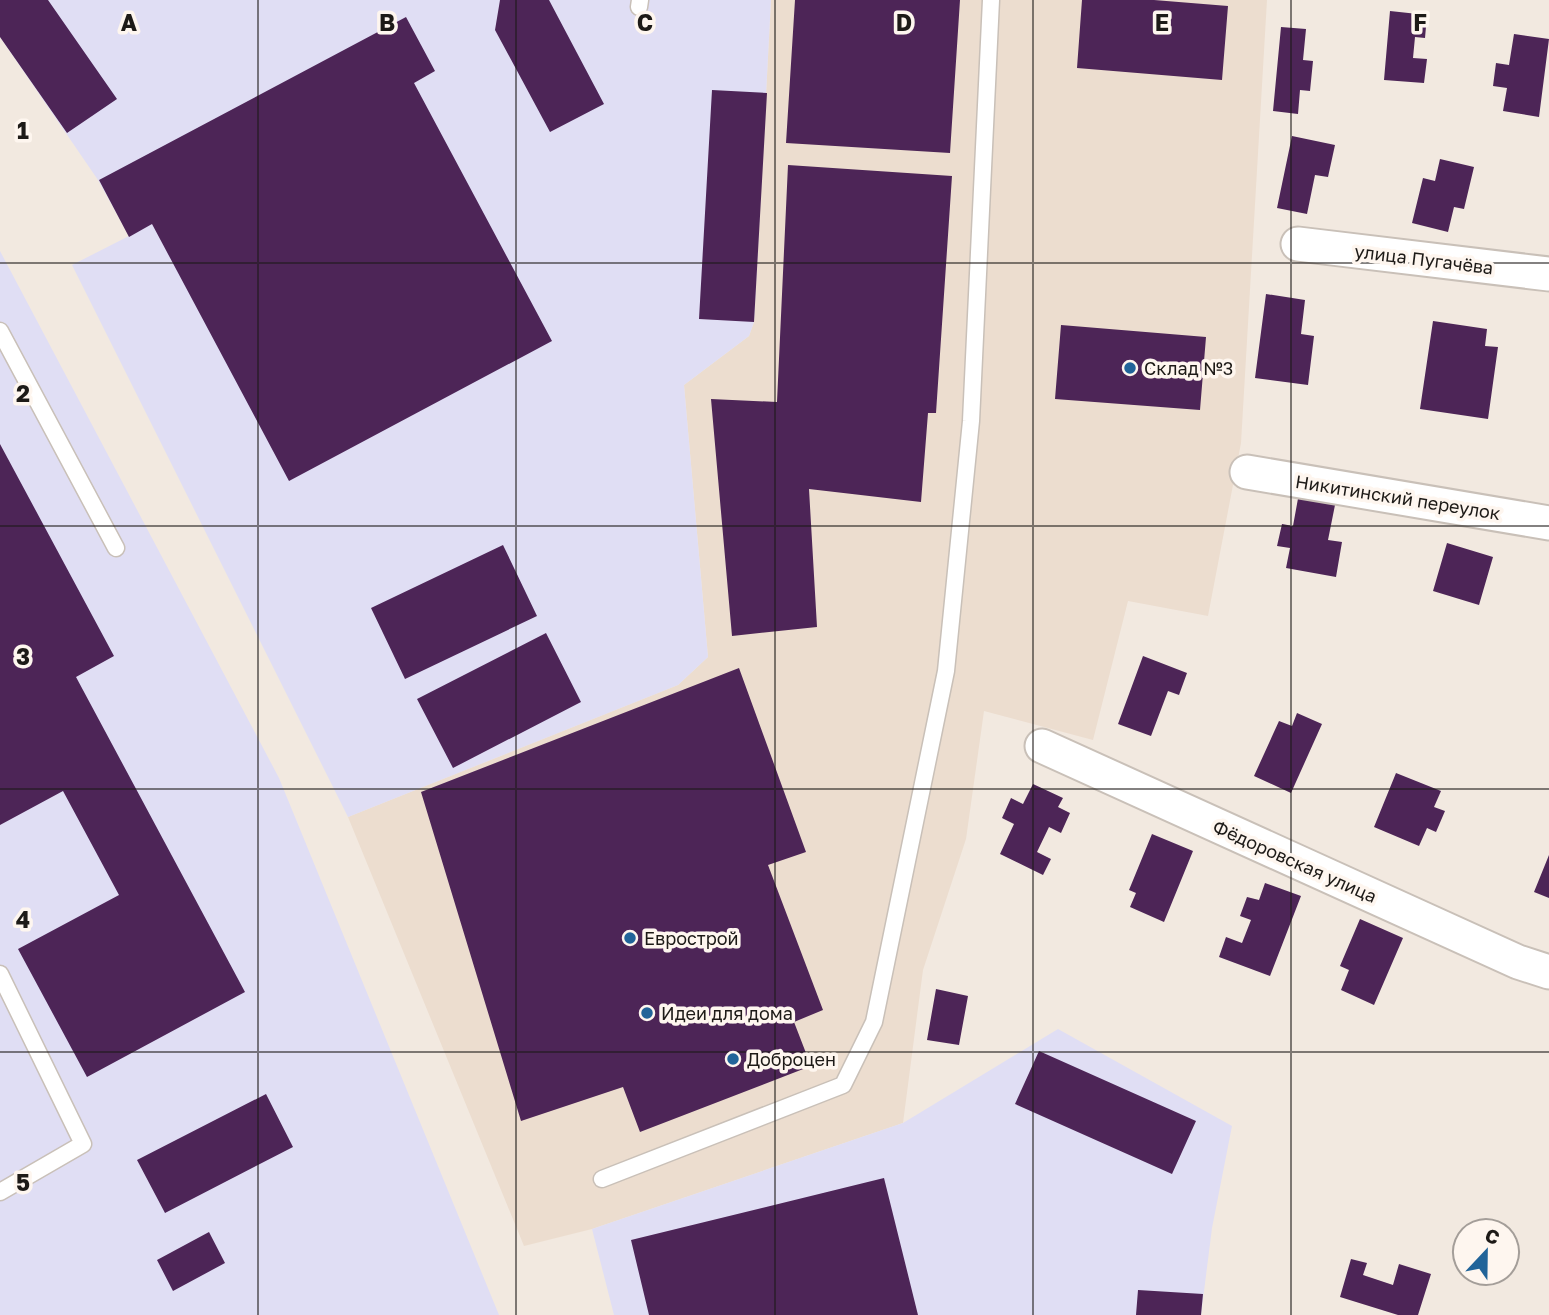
<svg xmlns="http://www.w3.org/2000/svg" width="1549" height="1315" font-family="'Golos Text',sans-serif">
  <rect width="100%" height="100%" fill="#f2e9e0"/>
  <path fill="#ecddcf" d="M 771,0 L 1267,0 L 1241,443 L 1208,616 L 1128,601 L 1093,740 L 984,711 L 966,839 L 923,970 L 903,1123 L 592,1229 L 524,1246 L 348,817 L 678,685 L 708,657 L 684,385 L 749,336 L 754,322 Z"/>
  <path fill="#e0def4" d="M 0,0 L 771,0 L 754,322 L 749,336 L 684,385 L 708,657 L 678,685 L 348,817 L 72,265 L 129,236 L 98,180 L 0,37 Z
    M 0,251 L 279,778 L 499,1315 L 0,1315 Z
    M 1058,1029 L 1232,1126 L 1212,1228 L 1201,1315 L 614,1315 L 592,1229 L 903,1123 Z"/>
  <path fill="#4d2557" d="M 0,0 L 48,0 L 117,99 L 67,133 L 0,37 Z
    M 500,0 L 549,0 L 604,104 L 550,132 L 495,30 Z
    M 795,0 L 960,0 L 950,153 L 786,143 Z
    M 1082,0 L 1154,0 L 1228,6 L 1222,80 L 1077,68 Z
    M 1390,11 L 1427,15 L 1425,38 L 1415,37 L 1413,58 L 1427,59 L 1424,83 L 1384,80 Z
    M 406,17 L 435,71 L 414,83 L 552,341 L 289,481 L 152,224 L 129,237 L 99,180 Z
    M 1281,27 L 1306,29 L 1303,60 L 1313,61 L 1310,91 L 1300,90 L 1298,114 L 1273,111 Z
    M 1514,34 L 1549,39 L 1539,117 L 1503,111 L 1507,88 L 1493,86 L 1496,63 L 1509,65 Z
    M 712,90 L 767,93 L 754,322 L 699,319 Z
    M 1292,136 L 1335,145 L 1328,177 L 1315,175 L 1307,214 L 1277,208 Z
    M 1440,159 L 1474,167 L 1464,209 L 1454,207 L 1448,232 L 1412,223 L 1423,178 L 1435,181 Z
    M 788,165 L 952,176 L 936,413 L 928,413 L 921,502 L 809,489 L 817,627 L 732,636 L 711,399 L 777,402 Z
    M 1266,294 L 1305,300 L 1301,334 L 1314,336 L 1308,385 L 1255,378 Z
    M 1433,321 L 1487,329 L 1485,346 L 1498,347 L 1488,419 L 1420,409 Z
    M 1061,325 L 1206,337 L 1200,410 L 1055,399 Z
    M 0,444 L 114,656 L 76,677 L 245,992 L 87,1077 L 18,949 L 119,895 L 63,791 L 0,825 Z
    M 1299,493 L 1336,500 L 1328,540 L 1342,542 L 1336,577 L 1286,568 L 1290,548 L 1277,546 L 1282,524 L 1293,526 Z
    M 1447,543 L 1493,557 L 1479,605 L 1433,591 Z
    M 503,545 L 537,616 L 405,679 L 371,608 Z
    M 546,633 L 581,702 L 453,768 L 417,699 Z
    M 1143,656 L 1187,673 L 1179,695 L 1168,691 L 1151,736 L 1118,724 Z
    M 739,668 L 806,852 L 768,865 L 823,1010 L 794,1022 L 811,1066 L 640,1132 L 623,1087 L 521,1121 L 421,792 Z
    M 1297,713 L 1322,724 L 1291,793 L 1254,776 L 1279,721 L 1292,726 Z
    M 1396,773 L 1441,791 L 1434,807 L 1445,811 L 1436,832 L 1427,828 L 1419,846 L 1374,827 Z
    M 1033,784 L 1063,798 L 1058,807 L 1070,813 L 1061,833 L 1049,827 L 1037,852 L 1051,859 L 1043,875 L 1000,854 L 1014,824 L 1002,818 L 1011,798 L 1023,804 Z
    M 1152,834 L 1193,851 L 1164,922 L 1130,907 L 1136,893 L 1129,890 Z
    M 1549,855 L 1549,898 L 1534,892 Z
    M 1265,883 L 1301,896 L 1270,976 L 1219,957 L 1226,937 L 1242,943 L 1251,920 L 1240,916 L 1247,897 L 1259,900 Z
    M 1360,919 L 1403,938 L 1374,1005 L 1341,990 L 1349,970 L 1340,966 Z
    M 936,989 L 968,996 L 959,1045 L 927,1040 Z
    M 1039,1051 L 1196,1121 L 1172,1174 L 1015,1104 Z
    M 266,1094 L 293,1147 L 165,1213 L 137,1160 Z
    M 884,1178 L 918,1315 L 649,1315 L 631,1240 Z
    M 209,1232 L 225,1263 L 173,1291 L 157,1260 Z
    M 1351,1259 L 1367,1263 L 1363,1275 L 1393,1285 L 1399,1264 L 1431,1274 L 1418,1315 L 1398,1315 L 1340,1297 Z
    M 1138,1290 L 1203,1294 L 1201,1315 L 1136,1315 Z"/>
  <g fill="none" stroke-linecap="round" stroke-linejoin="round">
    <defs>
      <path id="service" d="M 639,7 L 640,0
        M 0,331 L 116,548
        M 0,974 L 83,1144 L 0,1192
        M 602,1179 L 843,1085 L 874,1022 L 946,671 L 971,421 L 991,0"/>
      <path id="minor" d="M 1298,244 L 1549,274
        M 1247,472 L 1549,523
        M 1042,746 L 1518,962 L 1549,972"/>
    </defs>
    <use href="#service" stroke="#c9c0b8" stroke-width="19"/>
    <use href="#minor" stroke="#c9c0b8" stroke-width="37"/>
    <use href="#service" stroke="#fff" stroke-width="16"/>
    <use href="#minor" stroke="#fff" stroke-width="33"/>
  </g>
  <path fill="none" stroke="#1d1a17" stroke-width="2" stroke-opacity="0.55" d="M 258,0 L 258,1315M 516,0 L 516,1315M 775,0 L 775,1315M 1033,0 L 1033,1315M 1291,0 L 1291,1315M 0,263 L 1549,263M 0,526 L 1549,526M 0,789 L 1549,789M 0,1052 L 1549,1052"/>
  <g fill="#216499" stroke="#fef6ef" stroke-width="2.5">
    <circle cx="1130" cy="368" r="7"/>
    <circle cx="630" cy="938" r="7"/>
    <circle cx="647" cy="1013" r="7"/>
    <circle cx="733" cy="1059" r="7"/>
  </g>
  <g text-anchor="middle" dominant-baseline="central" stroke-width="7" stroke-linejoin="round" paint-order="stroke">
    <g font-size="18" fill="#1d1a17" stroke="#fef6ef">
      <text transform="translate(1424 259) rotate(7)">улица Пугачёва</text>
      <text transform="translate(1398 497) rotate(9)">Никитинский переулок</text>
      <text transform="translate(1295 861) rotate(24)">Фёдоровская улица</text>
    </g>
    <g font-size="18" fill="#1d1a17" stroke="#fef6ef" text-anchor="start">
      <text x="1144" y="368">Склад №3</text>
      <text x="644" y="938">Еврострой</text>
      <text x="661" y="1013">Идеи для дома</text>
      <text x="747" y="1059">Доброцен</text>
    </g>
  </g>
  <g font-size="23" text-anchor="middle" font-weight="bold" fill="#1d1a17" stroke="#fef6ef" stroke-width="7" stroke-linejoin="round" paint-order="stroke">
    <text x="129" y="31">A</text>
    <text x="387" y="31">B</text>
    <text x="645" y="31">C</text>
    <text x="904" y="31">D</text>
    <text x="1162" y="31">E</text>
    <text x="1420" y="31">F</text>
    <text x="23" y="139">1</text>
    <text x="23" y="402">2</text>
    <text x="23" y="665">3</text>
    <text x="23" y="928">4</text>
    <text x="23" y="1191">5</text>
  </g>
  <g transform="translate(1486 1252) rotate(22)"><circle r="33" fill="#fef6ef" stroke="#a49e99" stroke-width="2"/>
  <path d="M0-5L12 26L0 18L-12 26Z" fill="#216499"/>
  <text y="-10" font-size="19" font-weight="bold" text-anchor="middle" fill="#1d1a17">С</text>
  </g>
</svg>
